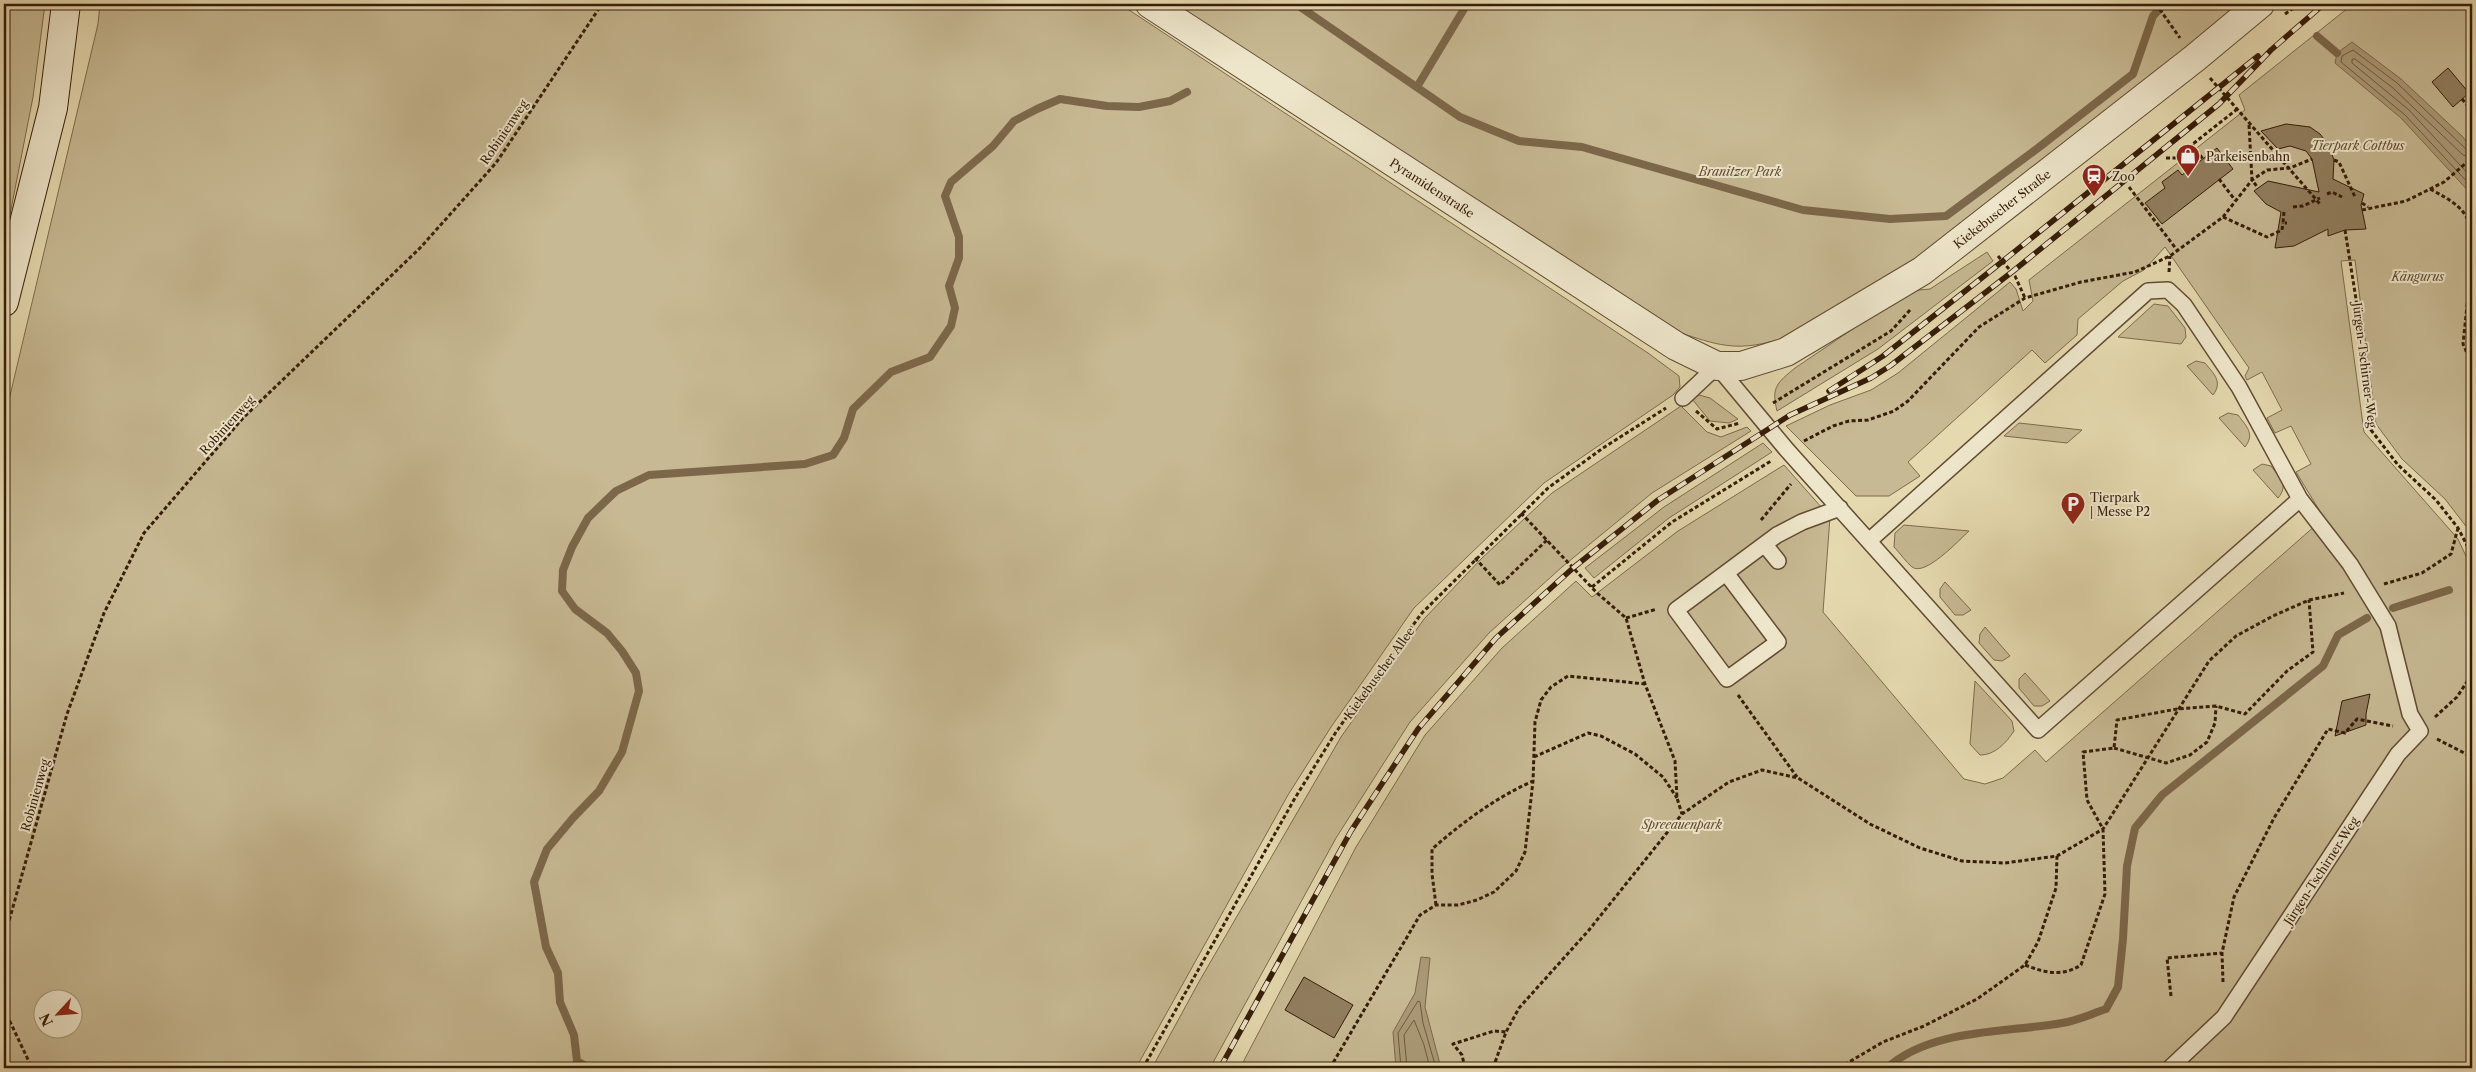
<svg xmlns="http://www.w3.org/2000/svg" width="2476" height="1072" font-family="'Libre Caslon Text',serif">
  <rect width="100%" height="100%" fill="#e5d9af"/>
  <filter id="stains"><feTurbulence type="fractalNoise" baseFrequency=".004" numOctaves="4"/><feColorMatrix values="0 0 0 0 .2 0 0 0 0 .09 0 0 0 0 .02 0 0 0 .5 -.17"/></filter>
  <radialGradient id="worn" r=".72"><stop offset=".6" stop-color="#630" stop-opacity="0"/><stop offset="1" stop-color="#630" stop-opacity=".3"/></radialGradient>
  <path fill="#c7b993" stroke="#7e6a4e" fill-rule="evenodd" d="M 4,4 L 45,4 L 33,97 L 4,245 Z
    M 100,4 L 1120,4 L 1648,353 L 1679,376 L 1680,387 L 1673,395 L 1544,483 L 1414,608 L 1331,727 L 1288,795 L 1136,1068 L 4,1068 L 4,421 L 98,24 ZM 42,1000 L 72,1000 L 72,1030 L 42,1030 Z
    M 1173,4 L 2237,4 L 2175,59 L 1915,263 L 1780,339 C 1741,351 1722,347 1684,334 Z
    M 2353,4 L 2472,4 L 2472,534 L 2445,499 L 2402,459 L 2376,424 L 2355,260 L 2341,261 L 2364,432 L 2458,539 L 2472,569 L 2472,1068 L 1240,1068 L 1356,847 L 1425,735 L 1502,648 L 1576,581 L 1592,597 L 1678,531 L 1784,465 L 1830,517 L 1823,612 L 1964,779 L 1985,784 L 2003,778 L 2035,750 L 2046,762 L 2324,518 L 2296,472 L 2311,464 L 2291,426 L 2275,433 L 2267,418 L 2282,410 L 2262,372 L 2247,380 L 2245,376 L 2249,368 L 2165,247 L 2144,270 L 2123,281 L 2078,319 L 2077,335 L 2045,363 L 2032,350 L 1908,462 L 1920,476 L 1889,496 L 1856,496 L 1786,426 L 1830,405 L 1871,390 L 1898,373 L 2010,282 L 2016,289 L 2023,311 L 2033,301 L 2029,280 L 2245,110 L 2239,95 Z
    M 1987,252 L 1993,261 L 1878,349 L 1777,411 C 1771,387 1777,383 1795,368 L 1909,291 L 1930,289 Z
    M 2154,304 L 2168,306 L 2185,328 L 2186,337 L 2181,344 L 2118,337 Z
    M 2196,361 L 2205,363 C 2214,374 2223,382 2213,395 L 2187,366 Z
    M 1699,395 L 1710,398 L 1738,419 L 1729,423 L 1710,421 L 1692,399 Z
    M 1681,406 L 1707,432 L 1721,437 L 1747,427 L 1751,431 L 1652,493 L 1562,567 L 1489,633 L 1410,722 L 1336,838 L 1210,1068 L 1152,1068 L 1200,980 L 1341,737 L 1424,619 L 1482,558 L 1552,493 Z
    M 2228,413 L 2238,415 C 2247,427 2255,434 2245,447 L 2219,418 Z
    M 2019,423 L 2082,430 L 2067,443 L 2004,436 Z
    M 1763,443 L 1772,452 L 1669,518 L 1594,578 L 1585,568 L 1664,507 Z
    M 2262,464 L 2271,466 C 2280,478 2289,485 2278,498 L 2253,470 Z
    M 1904,525 L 1969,531 C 1959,540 1925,577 1912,567 C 1906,562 1900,553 1894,547 L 1895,533 Z
    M 1945,582 L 1971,610 L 1963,615 L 1955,615 L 1940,597 L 1940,589 Z
    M 1985,627 L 2010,656 L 2002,661 L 1994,660 L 1979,643 L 1980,634 Z
    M 2025,673 L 2050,701 L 2042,706 L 2034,706 L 2019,688 L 2019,679 Z
    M 1975,681 L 2012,721 L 2014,731 C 2006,743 1995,755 1980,755 L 1970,744 Z"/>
  <path fill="#aa9976" stroke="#7c674a" d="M 2352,42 L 2401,79 L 2463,137 L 2472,149 L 2472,195 L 2401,118 L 2335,63 L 2337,53 Z
    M 1421,957 L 1430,958 L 1425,1007 L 1441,1068 L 1396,1068 L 1393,1032 L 1415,993 Z"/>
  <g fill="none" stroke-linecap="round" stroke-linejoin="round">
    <path stroke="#705a3f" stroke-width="1" d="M 2472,152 L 2467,150 L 2397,83 L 2353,50 L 2342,56 L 2341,62 L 2405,115 L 2472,187
      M 2472,158 L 2463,155 L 2393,88 L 2355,59 L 2352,59 L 2352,63 L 2409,110 L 2472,178
      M 1401,1068 L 1398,1033 L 1418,1001 L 1420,1002 L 1423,1023 L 1436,1068
      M 1407,1068 L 1404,1035 L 1414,1020 L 1424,1045 L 1430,1068"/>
    <path stroke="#7c674a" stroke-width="8" d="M 1296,4 L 1460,117 L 1519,141 L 1582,147 L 1803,210 L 1890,219 L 1946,216 L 2038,148 L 2133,74 L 2153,16 L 2164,4
      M 2317,36 L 2337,53
      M 1417,87 L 1464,9 L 1464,4
      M 2393,608 L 2449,590
      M 589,1068 L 577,1061 L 574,1035 L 560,1002 L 558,973 L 546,947 L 534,882 L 547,849 L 573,818 L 599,791 L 622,752 L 639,691 L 636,673 L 622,651 L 607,633 L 575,609 L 562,591 L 563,570 L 572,547 L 588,518 L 616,491 L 649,475 L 805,464 L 833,455 L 844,438 L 853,409 L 891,372 L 930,357 L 951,326 L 955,308 L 949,286 L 959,258 L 959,237 L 945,196 L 951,182 L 993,146 L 1014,121 L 1037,109 L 1060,99 L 1107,106 L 1139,107 L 1170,101 L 1187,92
      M 1887,1068 C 1931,1028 2007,1033 2062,1023 C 2076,1021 2091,1014 2106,1009 L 2118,987 L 2123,939 L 2127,866 L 2135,828 L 2162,795 L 2323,666 L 2338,635 L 2367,618"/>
  </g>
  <path fill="#917e5f" stroke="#361c08" d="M 2448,68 L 2469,93 L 2453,107 L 2432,82 Z
    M 2286,124 L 2310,127 L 2320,134 L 2328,144 L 2334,160 L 2333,179 L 2364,194 L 2361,205 L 2366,229 L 2345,230 L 2328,236 L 2328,229 L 2294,246 L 2275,248 L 2281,212 L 2266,204 L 2254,191 L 2268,181 L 2319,192 L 2312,159 L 2306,151 L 2290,146 L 2278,149 L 2261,131 Z
    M 2217,148 L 2233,169 L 2162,224 L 2145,203 L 2165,188 L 2162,182 L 2178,170 L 2182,175 Z
    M 2370,694 L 2366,714 L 2366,725 L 2335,736 L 2342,701 Z
    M 1304,977 L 1353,1005 L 1334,1038 L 1285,1010 Z"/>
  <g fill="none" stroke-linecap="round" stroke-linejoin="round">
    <defs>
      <path id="service" d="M 1683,398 L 1717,366 L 1787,450 L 2038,730 L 2300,499 L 2239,387 L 2184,305 L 2168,290 L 2148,291 L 1870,540
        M 1765,545 L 1778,561
        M 1726,573 L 1778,642 L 1727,679 L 1676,610 L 1777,535 L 1802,522 L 1840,508
        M 2170,1068 L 2224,1017 L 2398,754 L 2420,731 L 2410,714 L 2388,626 L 2350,564 L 2300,499"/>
      <path id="tertiary" d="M 1150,4 L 1676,346 L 1717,366 L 1741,366 L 1786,352 L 1922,271 L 2195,58 L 2260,4"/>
      <path id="secondary" d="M 4,302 L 53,108 L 66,4"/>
    </defs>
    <use href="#service" stroke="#624b32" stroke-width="18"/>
    <use href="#tertiary" stroke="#624b32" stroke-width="30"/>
    <use href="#secondary" stroke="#361c08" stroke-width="30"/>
    <path stroke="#361c08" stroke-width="3" stroke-dasharray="4 2.5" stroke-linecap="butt" d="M 2156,4 L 2180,38
      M 2285,14 L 2299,4
      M 2210,78 L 2320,204
      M 2462,99 L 2472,111
      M 2249,125 L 2252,180 L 2258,188
      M 2192,145 L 2203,159
      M 2166,158 L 2175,158 L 2236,110
      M 2334,160 L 2339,162 L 2355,197
      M 2219,179 L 2235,200
      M 2129,187 L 2177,250
      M 2430,189 C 2452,201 2469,209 2472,235
      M 2327,194 L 2332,192 L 2342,197
      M 2362,203 L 2368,207
      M 2293,207 L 2303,206 L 2320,198
      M 2362,210 L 2406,201 L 2444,182 L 2472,158
      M 2284,212 L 2283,223 L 2287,223
      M 2223,217 L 2267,237 L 2282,230 L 2283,223
      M 2345,230 L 2356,299 L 2371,430 L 2398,465 L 2436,500 L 2458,528 L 2472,555
      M 1998,256 L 2015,276 L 2025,298
      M 2472,258 L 2463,344 L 2472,364
      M 2169,272 L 2170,256
      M 1773,403 L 1891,331 L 1911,309
      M 1696,411 L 1717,429 L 1740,423
      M 1804,441 L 1833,426 L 1849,421 L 1868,420 L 1894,411 L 1908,401 L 1979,327 L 2025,298 L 2081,282 L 2135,272 L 2170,256 L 2223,217 L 2252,180 L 2267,170 L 2290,168 L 2312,159
      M 1521,513 L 1597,593 L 1626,618 L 1645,684 L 1675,761 L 1677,798 L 1682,814
      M 1761,520 L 1791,484
      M 1475,558 L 1500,585 L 1547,540
      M 2384,584 L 2422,573 L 2451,554 L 2458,528
      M 1592,587 L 1672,522 L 1771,461
      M 1626,618 L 1657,609
      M 1738,695 L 1797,777
      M 2435,717 L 2457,697 L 2472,674
      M 2437,739 L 2472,757
      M 2114,748 L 2166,763 L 2190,755 L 2207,742 L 2215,723 L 2216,706
      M 1534,757 L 1588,733 L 1601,736 L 1635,754 L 1663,777 L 1677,798
      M 1436,905 L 1432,874 L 1432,849 C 1463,822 1495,798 1533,781
      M 4,939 L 67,714 L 104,613 L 144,533 L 243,418 L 420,248 L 496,163 L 602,4
      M 2025,965 C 2045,973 2062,977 2081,965 L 2105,894 L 2103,829 L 2087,800 L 2083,752 L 2114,748 L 2117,720 L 2177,709 L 2216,706 L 2245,714 L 2287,671 L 2313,652 L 2309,600
      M 2223,982 L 2222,953 L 2234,897 L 2274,818 L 2328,729 L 2345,733 L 2357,719 L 2393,726
      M 2171,996 L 2167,958 L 2222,953
      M 4,1009 L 32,1068
      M 1143,1068 L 1295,798 L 1336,732 L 1421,614 L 1548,488 L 1603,448 L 1666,408
      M 1330,1068 L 1420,915 L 1436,905 L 1458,905 L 1477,900 L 1494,892 L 1516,871 L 1525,852 L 1533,781 L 1535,722 L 1541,700 L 1551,687 L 1568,676 L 1645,684
      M 1465,1068 L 1462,1055 L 1453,1044 L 1494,1031 L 1506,1032
      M 1493,1068 L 1506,1032 L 1519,1008 L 1589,930 L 1682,814 L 1729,782 L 1762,770 L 1798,778 L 1870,824 L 1920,848 L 1962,861 L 2005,863 L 2057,856 L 2103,829 L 2209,661 L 2236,636 L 2273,616 L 2309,600 L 2344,593
      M 1839,1068 L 1883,1042 L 1924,1026 L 1977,999 L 2025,965 L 2038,942 L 2056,888 L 2057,856"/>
    <use href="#service" stroke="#eee6cb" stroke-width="15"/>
    <use href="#tertiary" stroke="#eee6cb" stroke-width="28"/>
    <use href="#secondary" stroke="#eee6cb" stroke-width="28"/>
    <defs>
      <path id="rail" d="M 1829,391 L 1883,356 L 1993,269 L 2258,56
        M 1220,1068 L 1351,831 L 1418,729 L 1496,638 L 1573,568 L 1658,500 L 1790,415 L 1871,378 L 1890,366 L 2012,272 L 2219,104 L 2271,50 L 2324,4"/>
    </defs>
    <use href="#rail" stroke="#361c08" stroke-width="5.5"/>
    <use href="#rail" stroke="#eee6cb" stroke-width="4" stroke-dasharray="11" stroke-linecap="butt"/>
  </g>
  <defs>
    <symbol id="shop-pin" viewBox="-11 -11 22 30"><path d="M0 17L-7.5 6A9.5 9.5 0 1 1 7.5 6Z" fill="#8f2418" stroke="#eee6cb"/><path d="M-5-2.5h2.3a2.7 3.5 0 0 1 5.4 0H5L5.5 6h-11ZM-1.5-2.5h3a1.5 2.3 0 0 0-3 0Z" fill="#fff"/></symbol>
    <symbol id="station-pin" viewBox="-11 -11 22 30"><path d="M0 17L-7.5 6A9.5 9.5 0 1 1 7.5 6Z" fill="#8f2418" stroke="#eee6cb"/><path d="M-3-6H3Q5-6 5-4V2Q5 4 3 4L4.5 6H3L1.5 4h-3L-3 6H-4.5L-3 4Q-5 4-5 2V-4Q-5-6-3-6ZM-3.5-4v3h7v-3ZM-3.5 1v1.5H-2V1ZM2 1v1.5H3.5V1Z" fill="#fff"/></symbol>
    <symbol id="parking-pin" viewBox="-11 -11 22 30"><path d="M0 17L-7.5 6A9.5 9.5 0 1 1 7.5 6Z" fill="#8f2418" stroke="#eee6cb"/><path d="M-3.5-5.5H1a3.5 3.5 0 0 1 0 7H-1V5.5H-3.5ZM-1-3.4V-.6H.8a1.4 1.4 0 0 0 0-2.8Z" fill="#fff"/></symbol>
  </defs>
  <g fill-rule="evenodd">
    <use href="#shop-pin" x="2174" y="142" width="28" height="38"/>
    <use href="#station-pin" x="2080" y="162" width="28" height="38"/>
    <use href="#parking-pin" x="2059" y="490" width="28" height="38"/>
  </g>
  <g text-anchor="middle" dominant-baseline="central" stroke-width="4" stroke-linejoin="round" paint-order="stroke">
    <g font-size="12" fill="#361c08" stroke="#eee6cb">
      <text transform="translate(504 132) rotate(-56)">Robinienweg</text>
      <text transform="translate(1432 188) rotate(33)">Pyramidenstraße</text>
      <text transform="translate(2002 209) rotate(-38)">Kiekebuscher Straße</text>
      <text transform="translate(2365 365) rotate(83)">Jürgen-Tschirner-Weg</text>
      <text transform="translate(227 425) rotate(-48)">Robinienweg</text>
      <text transform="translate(1379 673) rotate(-54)">Kiekebuscher Allee</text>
      <text transform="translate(35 795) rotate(-74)">Robinienweg</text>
      <text transform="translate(2321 871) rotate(-57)">Jürgen-Tschirner-Weg</text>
    </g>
    <g font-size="12" font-style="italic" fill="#624b32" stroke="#eee6cb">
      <text x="2358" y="145">Tierpark Cottbus</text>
      <text x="1740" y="171">Branitzer Park</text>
      <text x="2418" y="276">Kängurus</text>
      <text x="1682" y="824">Spreeauenpark</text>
    </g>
    <g font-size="12" fill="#361c08" stroke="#eee6cb" text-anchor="start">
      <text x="2206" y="156">Parkeisenbahn</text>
      <text x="2112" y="176">Zoo</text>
      <text x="2090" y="497">Tierpark<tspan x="2090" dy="14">| Messe P2</tspan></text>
    </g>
  </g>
  <rect width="2476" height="1072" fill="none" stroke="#e5d9af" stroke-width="20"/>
  <rect x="5" y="5" width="2466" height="1062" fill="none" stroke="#361c08" stroke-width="2.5"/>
  <rect x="10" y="10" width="2456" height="1052" fill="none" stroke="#361c08"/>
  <g transform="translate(58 1014) rotate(244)"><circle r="24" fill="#eee6cb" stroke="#a4957d"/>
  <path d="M0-4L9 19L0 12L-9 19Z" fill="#8f2418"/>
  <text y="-8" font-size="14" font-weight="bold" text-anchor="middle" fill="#361c08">N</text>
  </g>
  <rect width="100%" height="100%" filter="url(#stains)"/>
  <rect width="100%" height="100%" fill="url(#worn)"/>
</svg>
